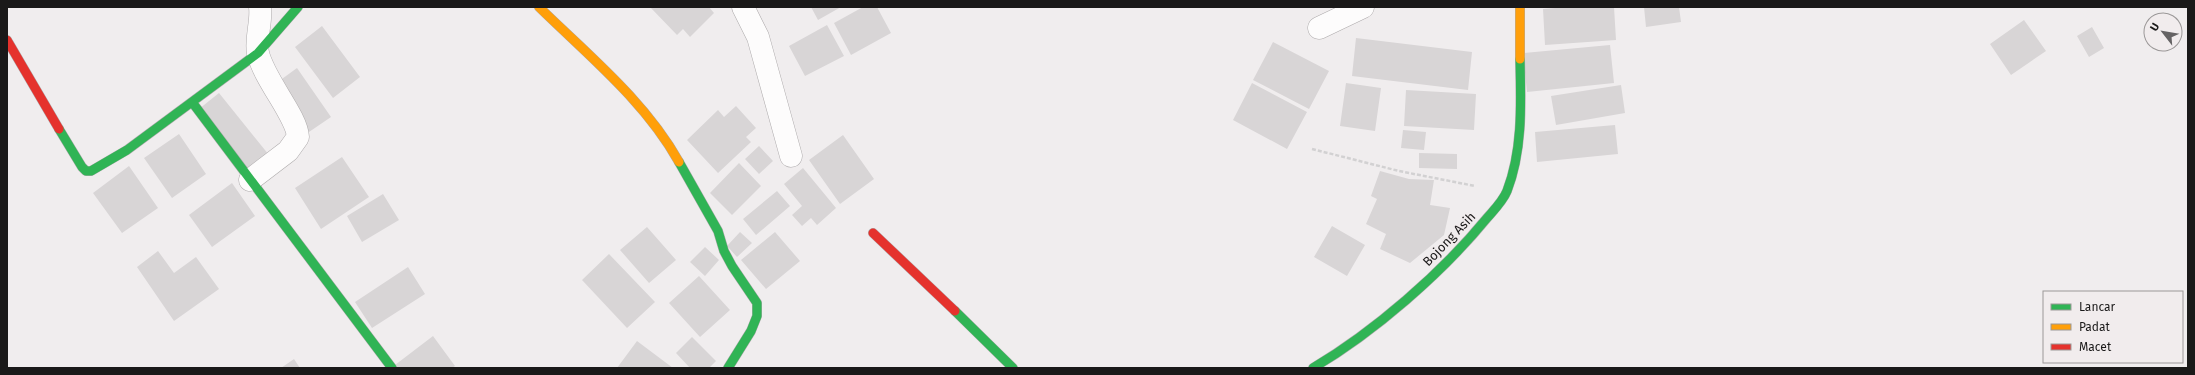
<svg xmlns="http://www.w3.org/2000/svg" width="2195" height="375" font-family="'Fira Sans',sans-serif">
  <rect width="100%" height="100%" fill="#f0edee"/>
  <path fill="#d8d5d6" d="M 650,7 L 709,7 L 714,13 L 690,37 L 683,29 L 677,35 Z
    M 811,7 L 841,7 L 818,20 Z
    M 863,7 L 877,7 L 891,33 L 851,55 L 834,23 Z
    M 1567,7 L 1614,7 L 1616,40 L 1545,45 L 1543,9 Z
    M 1644,7 L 1679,7 L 1681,22 L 1646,27 Z
    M 2024,20 L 2046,51 L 2011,75 L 1990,44 Z
    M 827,25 L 844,56 L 805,76 L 789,46 Z
    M 322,26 L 360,77 L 333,98 L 295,47 Z
    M 2092,27 L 2104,48 L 2089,57 L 2077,36 Z
    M 1356,38 L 1472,52 L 1468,90 L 1352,76 Z
    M 1273,42 L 1329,71 L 1309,109 L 1253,80 Z
    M 1610,45 L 1614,83 L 1527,92 L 1523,53 Z
    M 297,68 L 331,117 L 309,132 L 275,84 Z
    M 1252,83 L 1307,112 L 1287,149 L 1233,120 Z
    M 1346,83 L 1381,88 L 1375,131 L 1340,126 Z
    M 1621,85 L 1625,113 L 1556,125 L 1551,96 Z
    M 1406,90 L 1476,94 L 1474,130 L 1404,126 Z
    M 219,93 L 269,155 L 249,171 L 199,109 Z
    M 736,106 L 756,128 L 746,137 L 751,142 L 718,173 L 687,140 L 718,110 L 724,117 Z
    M 1615,125 L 1618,154 L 1537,162 L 1535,132 Z
    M 1403,130 L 1426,132 L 1424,150 L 1401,148 Z
    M 179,134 L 206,174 L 172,198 L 144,158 Z
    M 843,135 L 874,179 L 840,204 L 809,160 Z
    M 759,146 L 773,161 L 759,174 L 745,159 Z
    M 1419,153 L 1457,154 L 1457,169 L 1419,168 Z
    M 342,157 L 369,197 L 321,229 L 295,188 Z
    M 739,163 L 761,186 L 732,215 L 710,193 Z
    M 129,166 L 158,208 L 122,233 L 93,193 Z
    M 803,168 L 836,208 L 817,225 L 811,218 L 802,226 L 792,215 L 802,206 L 784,184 Z
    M 1380,171 L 1409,179 L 1434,180 L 1430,205 L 1450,208 L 1444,235 L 1410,263 L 1380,249 L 1386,234 L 1366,224 L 1377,199 L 1371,196 Z
    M 232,183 L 255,216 L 212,247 L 189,215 Z
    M 777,191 L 790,206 L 756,235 L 743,219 Z
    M 383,194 L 399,220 L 362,242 L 347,216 Z
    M 1332,226 L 1365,245 L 1347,276 L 1314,257 Z
    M 647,227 L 676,260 L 649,283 L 620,250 Z
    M 740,232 L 752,243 L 737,257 L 727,246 Z
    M 775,232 L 800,261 L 766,289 L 741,260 Z
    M 705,247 L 719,260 L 705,276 L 690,262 Z
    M 158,251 L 174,273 L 196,257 L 219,289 L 174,321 L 137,267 Z
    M 609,254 L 655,302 L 627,328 L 582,280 Z
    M 408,267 L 425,294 L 372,328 L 355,302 Z
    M 699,276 L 730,310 L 700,337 L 669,303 Z
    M 433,336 L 455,366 L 452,368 L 397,368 L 395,365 Z
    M 692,337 L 716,361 L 709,368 L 690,368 L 676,353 Z
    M 637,341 L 673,368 L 617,368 Z
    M 294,359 L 300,368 L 281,368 Z"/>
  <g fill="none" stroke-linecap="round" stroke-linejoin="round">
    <defs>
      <path id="street" d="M 743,7 L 758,37 L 791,156
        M 1319,28 L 1363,7
        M 250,180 L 288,151 L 298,137 C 297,116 264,80 258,53 C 255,39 262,22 260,7"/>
      <path id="fast" d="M 192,102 L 392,368
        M 59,129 L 82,167 L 86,171 L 91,171 L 127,150 L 258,53 L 298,7
        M 679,162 L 718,231 L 724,251 L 732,266 L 757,303 L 757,316 L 751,331 L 728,368
        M 955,311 L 1013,368
        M 1313,368 C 1374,332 1442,273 1487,218 C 1494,210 1503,201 1507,191 C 1523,150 1521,103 1520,59"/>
      <path id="slow" d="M 539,7 C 588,55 645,101 679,162
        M 1520,7 L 1520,59"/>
      <path id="jam" d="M 7,40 L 59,129
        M 873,233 L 955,311"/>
    </defs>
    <use href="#street" stroke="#adaaab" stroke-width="23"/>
    <use href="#fast" stroke="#adaaab" stroke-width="10"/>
    <use href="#slow" stroke="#adaaab" stroke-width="10"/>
    <use href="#jam" stroke="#adaaab" stroke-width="10"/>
    <path stroke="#d2d1d2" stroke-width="2.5" stroke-dasharray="4 2" stroke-linecap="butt" d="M 1312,149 L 1399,171 L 1475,186"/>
    <use href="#street" stroke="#fdfcfc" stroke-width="22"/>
    <use href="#fast" stroke="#30b455" stroke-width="9"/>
    <use href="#slow" stroke="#ff9f0a" stroke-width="9"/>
    <use href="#jam" stroke="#e5322d" stroke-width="9"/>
  </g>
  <g text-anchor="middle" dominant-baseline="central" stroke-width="3" stroke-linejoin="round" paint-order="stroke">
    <g font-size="13" fill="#1a1919" stroke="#f1eced">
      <text transform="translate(1449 239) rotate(-46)">Bojong Asih</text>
    </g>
  </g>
  <rect width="2195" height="375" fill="none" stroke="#1a1919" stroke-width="16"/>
  <rect x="2043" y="291" width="140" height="72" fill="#f1eced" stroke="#9b9898"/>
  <rect x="2051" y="304" width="20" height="6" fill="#30b455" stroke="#9b9898"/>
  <text x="2079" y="311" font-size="12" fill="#1a1919">Lancar</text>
  <rect x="2051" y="324" width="20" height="6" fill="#ff9f0a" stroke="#9b9898"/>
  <text x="2079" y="331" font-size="12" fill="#1a1919">Padat</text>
  <rect x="2051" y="344" width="20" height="6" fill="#e5322d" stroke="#9b9898"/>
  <text x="2079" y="351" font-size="12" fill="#1a1919">Macet</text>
  <g transform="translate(2163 32) rotate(301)"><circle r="19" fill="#f1eced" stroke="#9b9898"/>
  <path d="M0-3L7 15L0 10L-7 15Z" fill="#656364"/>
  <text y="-6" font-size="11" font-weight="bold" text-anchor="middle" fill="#1a1919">U</text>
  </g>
</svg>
